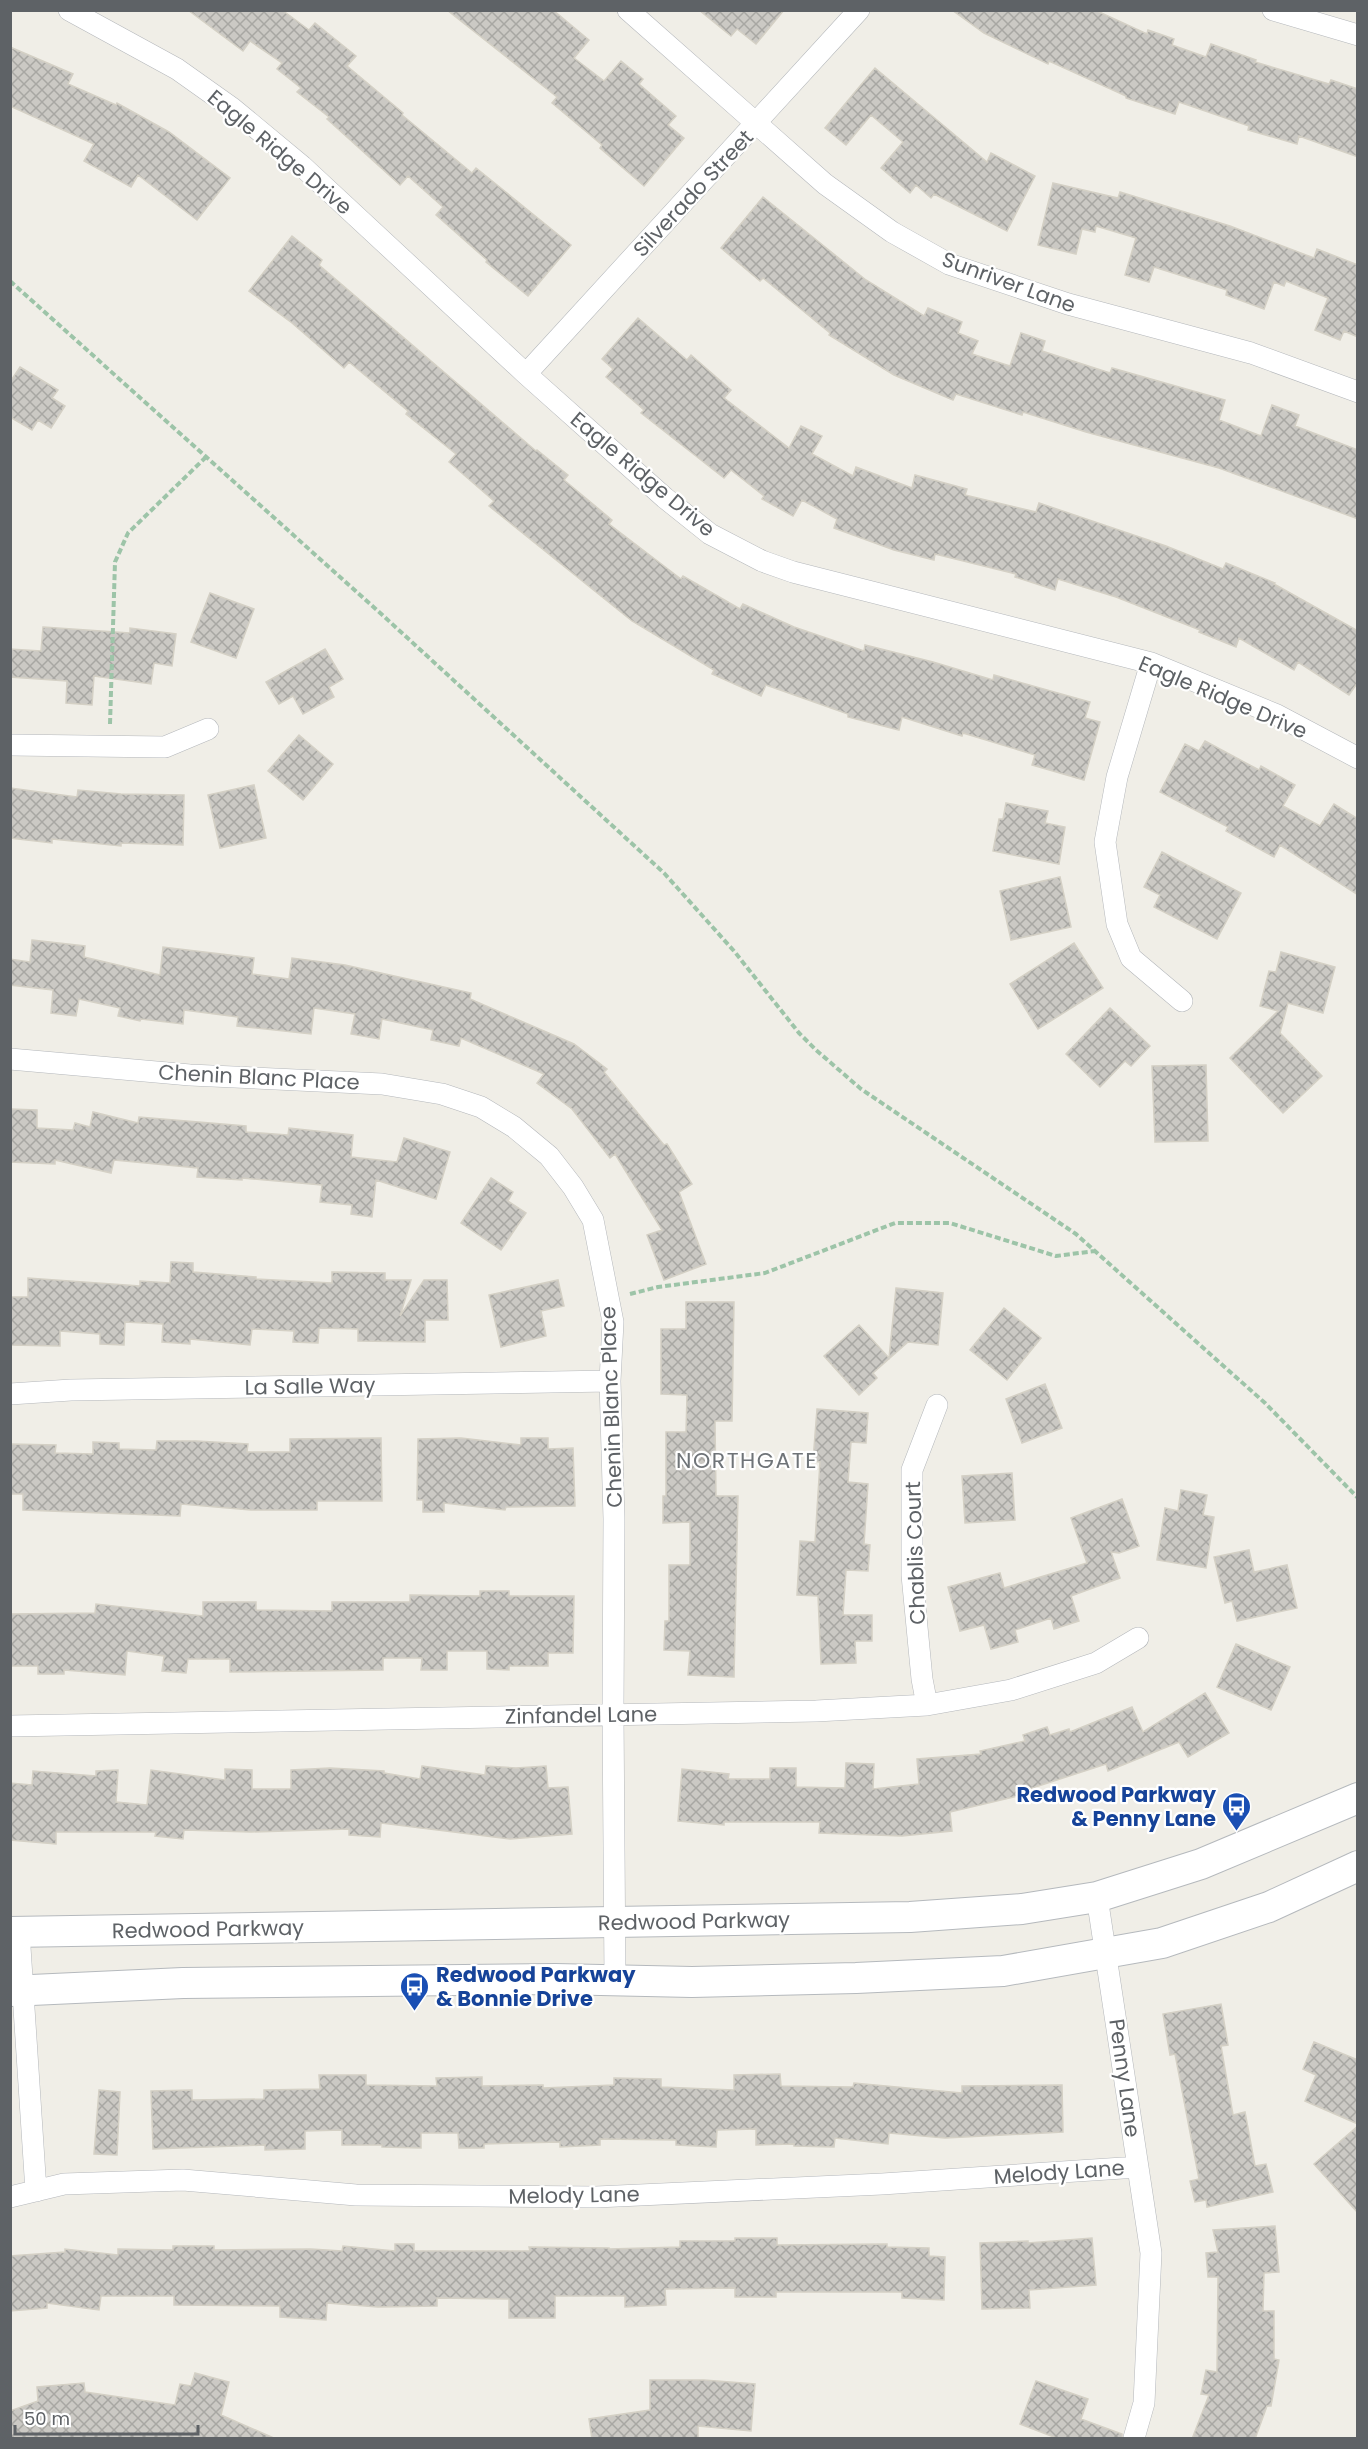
<svg xmlns="http://www.w3.org/2000/svg" width="1368" height="2449" font-family="Poppins,sans-serif">
  <defs>
    <pattern id="building-cross-hatch" width="8" height="8" patternUnits="userSpaceOnUse" patternTransform="scale(1.5)"><rect width="8" height="8" fill="#cbc9c4"/><path d="M0 0l8 8M0 8l8-8" fill="none" stroke="#a8a7a3"/></pattern>
  </defs>
  <rect width="100%" height="100%" fill="#f0eee7"/>
  <path fill="url(#building-cross-hatch)" stroke="#d4d0c5" stroke-width="1.5" d="M 188,10 L 282,10 L 309,30 L 315,23 L 356,56 L 347,66 L 403,113 L 402,115 L 472,173 L 476,168 L 571,245 L 528,296 L 486,262 L 487,260 L 436,215 L 443,207 L 408,176 L 400,185 L 327,119 L 329,117 L 297,92 L 301,88 L 277,69 L 282,63 L 250,41 L 243,51 Z
    M 447,10 L 553,10 L 589,40 L 574,58 L 604,81 L 621,61 L 643,79 L 639,84 L 676,116 L 668,125 L 684,138 L 644,186 L 600,148 L 602,145 L 552,103 L 557,97 Z
    M 699,10 L 784,10 L 756,44 L 737,29 L 731,36 Z
    M 952,10 L 1095,10 L 1147,34 L 1148,30 L 1174,39 L 1172,45 L 1206,57 L 1211,44 L 1256,60 L 1255,62 L 1329,84 L 1331,80 L 1358,89 L 1358,157 L 1299,136 L 1297,144 L 1248,130 L 1249,126 L 1179,102 L 1175,114 L 1126,98 L 1126,96 L 1049,61 L 1048,64 L 984,33 Z
    M 10,47 L 73,74 L 68,84 L 116,105 L 117,103 L 169,132 L 230,178 L 197,220 L 138,175 L 131,187 L 84,161 L 94,144 L 10,106 Z
    M 875,68 L 987,162 L 991,153 L 1035,176 L 1007,231 L 934,194 L 931,198 L 916,185 L 910,193 L 881,168 L 903,142 L 871,115 L 846,145 L 825,128 Z
    M 1053,183 L 1118,198 L 1120,192 L 1230,226 L 1314,258 L 1317,249 L 1358,265 L 1358,337 L 1344,331 L 1340,340 L 1315,330 L 1328,298 L 1286,281 L 1284,286 L 1274,282 L 1264,309 L 1226,295 L 1227,290 L 1154,267 L 1149,282 L 1125,275 L 1136,238 L 1096,226 L 1095,232 L 1082,229 L 1076,254 L 1038,245 Z
    M 763,197 L 866,280 L 924,316 L 928,308 L 962,322 L 958,333 L 978,341 L 972,354 L 1010,366 L 1021,333 L 1045,341 L 1042,351 L 1110,373 L 1112,368 L 1225,400 L 1219,420 L 1261,436 L 1272,405 L 1299,415 L 1295,426 L 1358,450 L 1358,519 L 1219,468 L 1086,432 L 1023,412 L 1022,415 L 956,394 L 953,400 L 894,375 L 829,335 L 830,333 L 763,278 L 760,281 L 721,248 Z
    M 292,236 L 322,260 L 319,265 L 536,451 L 537,450 L 568,475 L 564,480 L 612,520 L 609,524 L 681,579 L 683,576 L 740,609 L 743,604 L 794,627 L 864,651 L 865,645 L 933,662 L 993,680 L 994,675 L 1090,702 L 1085,718 L 1100,722 L 1084,780 L 1032,765 L 1035,755 L 963,733 L 962,736 L 902,717 L 899,730 L 848,717 L 848,714 L 766,685 L 761,696 L 712,674 L 714,670 L 632,621 L 489,506 L 494,501 L 449,462 L 456,454 L 406,414 L 408,411 L 349,362 L 344,368 L 292,323 L 249,291 Z
    M 638,318 L 687,360 L 691,355 L 731,390 L 724,398 L 789,448 L 801,426 L 822,436 L 812,454 L 853,476 L 856,467 L 912,488 L 915,475 L 967,489 L 965,495 L 1036,512 L 1039,503 L 1166,546 L 1223,569 L 1226,563 L 1275,583 L 1274,584 L 1358,631 L 1358,682 L 1349,695 L 1298,662 L 1294,670 L 1239,638 L 1236,647 L 1199,632 L 1200,630 L 1116,597 L 1058,579 L 1055,590 L 1015,577 L 1016,574 L 935,554 L 934,560 L 894,550 L 834,528 L 837,519 L 802,500 L 793,516 L 762,499 L 764,496 L 731,470 L 724,478 L 641,413 L 644,410 L 606,377 L 613,369 L 602,359 Z
    M 20,367 L 58,390 L 52,398 L 65,406 L 51,428 L 38,420 L 32,430 L 10,417 L 10,382 Z
    M 210,593 L 254,609 L 236,658 L 191,642 Z
    M 43,627 L 130,633 L 130,628 L 176,634 L 172,666 L 154,663 L 151,684 L 94,676 L 92,705 L 66,703 L 67,681 L 10,677 L 10,649 L 41,651 Z
    M 325,649 L 343,679 L 329,687 L 334,697 L 303,714 L 293,696 L 279,704 L 266,682 Z
    M 299,735 L 333,764 L 303,800 L 268,771 Z
    M 1205,741 L 1259,770 L 1261,766 L 1295,785 L 1283,806 L 1320,826 L 1334,804 L 1358,819 L 1358,895 L 1280,845 L 1274,857 L 1226,831 L 1228,827 L 1160,792 L 1185,744 L 1199,751 Z
    M 254,785 L 266,838 L 220,848 L 208,795 Z
    M 10,788 L 77,797 L 78,790 L 121,794 L 184,795 L 183,845 L 121,843 L 121,846 L 52,839 L 52,843 L 10,838 Z
    M 1006,803 L 1048,811 L 1045,823 L 1065,827 L 1059,864 L 993,851 L 999,819 L 1003,819 Z
    M 1162,852 L 1241,893 L 1217,939 L 1154,907 L 1160,895 L 1144,887 Z
    M 1060,877 L 1071,927 L 1011,940 L 1000,891 Z
    M 32,940 L 85,946 L 84,957 L 160,975 L 163,947 L 254,958 L 252,974 L 289,979 L 292,958 L 345,965 L 471,993 L 470,999 L 574,1044 L 607,1069 L 604,1072 L 664,1145 L 667,1144 L 692,1184 L 679,1192 L 706,1264 L 664,1280 L 647,1235 L 662,1230 L 615,1154 L 610,1158 L 572,1109 L 537,1083 L 544,1074 L 461,1038 L 459,1046 L 431,1040 L 433,1030 L 382,1019 L 379,1039 L 351,1034 L 355,1014 L 314,1008 L 311,1034 L 237,1026 L 238,1017 L 184,1010 L 183,1024 L 141,1019 L 140,1021 L 118,1016 L 120,1008 L 79,999 L 76,1016 L 51,1013 L 53,990 L 10,985 L 10,959 L 30,962 Z
    M 1074,943 L 1103,988 L 1038,1029 L 1010,984 Z
    M 1281,952 L 1335,967 L 1323,1013 L 1288,1003 L 1280,1033 L 1322,1076 L 1283,1113 L 1230,1058 L 1278,1011 L 1260,1006 L 1269,971 L 1276,972 Z
    M 1110,1008 L 1150,1046 L 1131,1066 L 1125,1061 L 1100,1087 L 1066,1054 Z
    M 1206,1065 L 1208,1141 L 1155,1142 L 1152,1066 Z
    M 10,1109 L 37,1110 L 37,1128 L 73,1130 L 75,1123 L 90,1127 L 93,1112 L 138,1123 L 139,1117 L 246,1126 L 246,1132 L 288,1135 L 289,1128 L 353,1135 L 351,1157 L 397,1162 L 404,1138 L 450,1152 L 436,1199 L 376,1180 L 372,1217 L 351,1214 L 352,1205 L 320,1202 L 322,1185 L 242,1178 L 242,1180 L 197,1177 L 198,1168 L 114,1160 L 111,1173 L 55,1160 L 55,1164 L 10,1162 Z
    M 491,1178 L 513,1192 L 508,1201 L 526,1213 L 501,1250 L 461,1223 Z
    M 171,1262 L 193,1263 L 193,1272 L 256,1277 L 256,1279 L 332,1283 L 332,1272 L 385,1273 L 385,1280 L 411,1280 L 400,1316 L 424,1280 L 447,1280 L 448,1320 L 425,1320 L 425,1342 L 358,1341 L 358,1329 L 319,1328 L 318,1343 L 293,1342 L 294,1331 L 252,1329 L 250,1345 L 190,1339 L 190,1344 L 162,1342 L 163,1324 L 125,1322 L 124,1345 L 100,1344 L 100,1334 L 60,1331 L 60,1346 L 10,1345 L 10,1297 L 28,1297 L 28,1278 L 140,1286 L 140,1281 L 170,1283 Z
    M 558,1280 L 564,1306 L 541,1311 L 546,1336 L 501,1347 L 489,1295 Z
    M 896,1288 L 943,1293 L 938,1345 L 908,1342 L 873,1373 L 877,1378 L 859,1395 L 824,1356 L 859,1325 L 889,1358 Z
    M 686,1302 L 734,1302 L 732,1421 L 715,1421 L 716,1496 L 738,1496 L 734,1677 L 688,1675 L 690,1651 L 664,1650 L 665,1621 L 669,1621 L 669,1565 L 690,1565 L 690,1522 L 663,1523 L 663,1496 L 666,1496 L 666,1432 L 686,1432 L 687,1395 L 661,1394 L 661,1329 L 686,1329 Z
    M 1004,1308 L 1041,1338 L 1007,1380 L 970,1350 Z
    M 1045,1384 L 1062,1428 L 1022,1443 L 1006,1399 Z
    M 817,1409 L 868,1413 L 866,1443 L 851,1442 L 848,1482 L 868,1484 L 864,1544 L 870,1545 L 868,1571 L 846,1570 L 843,1615 L 872,1615 L 872,1641 L 855,1641 L 856,1663 L 821,1664 L 818,1596 L 797,1595 L 800,1541 L 815,1542 L 820,1462 L 813,1461 Z
    M 381,1438 L 382,1501 L 317,1501 L 317,1510 L 251,1510 L 181,1504 L 180,1516 L 23,1510 L 23,1494 L 10,1494 L 10,1444 L 56,1445 L 55,1453 L 93,1454 L 93,1442 L 119,1443 L 119,1449 L 156,1450 L 157,1441 L 196,1441 L 248,1444 L 247,1452 L 290,1452 L 290,1439 Z
    M 461,1438 L 521,1445 L 521,1438 L 548,1438 L 548,1449 L 573,1448 L 575,1506 L 506,1507 L 505,1510 L 444,1503 L 444,1512 L 423,1512 L 423,1500 L 417,1500 L 418,1439 Z
    M 1012,1473 L 1015,1520 L 965,1523 L 962,1476 Z
    M 1181,1490 L 1207,1495 L 1203,1515 L 1214,1517 L 1206,1568 L 1157,1560 L 1165,1508 L 1178,1511 Z
    M 1122,1499 L 1139,1546 L 1119,1553 L 1111,1552 L 1120,1578 L 1071,1596 L 1079,1621 L 1054,1629 L 1051,1618 L 1015,1630 L 1018,1642 L 991,1649 L 984,1625 L 960,1631 L 948,1587 L 1000,1573 L 1004,1588 L 1087,1563 L 1071,1518 Z
    M 1249,1550 L 1254,1572 L 1287,1565 L 1297,1608 L 1237,1621 L 1232,1601 L 1225,1603 L 1214,1557 Z
    M 480,1591 L 509,1591 L 509,1596 L 574,1596 L 573,1653 L 548,1653 L 548,1666 L 509,1666 L 509,1670 L 487,1669 L 487,1651 L 447,1651 L 447,1670 L 421,1670 L 422,1658 L 383,1658 L 383,1670 L 230,1672 L 230,1659 L 188,1659 L 186,1673 L 162,1671 L 164,1656 L 127,1651 L 125,1675 L 64,1670 L 64,1674 L 38,1674 L 38,1666 L 11,1666 L 11,1614 L 95,1613 L 96,1604 L 203,1616 L 203,1602 L 256,1602 L 256,1610 L 332,1611 L 332,1602 L 410,1602 L 410,1595 L 480,1596 Z
    M 1236,1644 L 1290,1667 L 1271,1710 L 1217,1687 Z
    M 1205,1693 L 1229,1733 L 1188,1757 L 1179,1742 L 1108,1771 L 1106,1764 L 1017,1793 L 1018,1796 L 950,1812 L 952,1831 L 902,1836 L 819,1833 L 820,1822 L 724,1822 L 724,1825 L 678,1821 L 682,1769 L 729,1774 L 728,1779 L 770,1779 L 770,1768 L 796,1768 L 796,1787 L 845,1788 L 846,1763 L 874,1764 L 873,1789 L 919,1784 L 917,1759 L 981,1754 L 980,1751 L 1025,1741 L 1023,1735 L 1047,1727 L 1050,1735 L 1069,1729 L 1070,1732 L 1132,1707 L 1143,1732 Z
    M 422,1766 L 485,1775 L 486,1766 L 516,1768 L 546,1766 L 548,1788 L 568,1787 L 572,1834 L 510,1839 L 381,1823 L 380,1837 L 349,1835 L 349,1829 L 251,1832 L 184,1830 L 183,1839 L 155,1836 L 156,1832 L 56,1832 L 56,1844 L 10,1840 L 10,1783 L 32,1785 L 33,1771 L 96,1776 L 96,1771 L 118,1770 L 116,1802 L 147,1805 L 151,1770 L 225,1780 L 225,1769 L 252,1770 L 252,1789 L 291,1789 L 291,1770 L 330,1768 L 384,1771 L 384,1773 L 420,1779 Z
    M 1221,2004 L 1228,2045 L 1221,2046 L 1233,2115 L 1245,2112 L 1255,2166 L 1266,2164 L 1273,2192 L 1207,2207 L 1206,2200 L 1195,2202 L 1190,2181 L 1199,2179 L 1175,2054 L 1170,2055 L 1163,2014 Z
    M 1314,2042 L 1358,2060 L 1358,2124 L 1305,2101 L 1316,2075 L 1303,2069 Z
    M 780,2074 L 781,2086 L 853,2087 L 854,2083 L 962,2093 L 962,2086 L 1062,2085 L 1063,2132 L 945,2138 L 889,2133 L 888,2144 L 835,2138 L 834,2147 L 794,2146 L 794,2144 L 756,2145 L 756,2129 L 717,2130 L 716,2147 L 676,2145 L 676,2140 L 600,2139 L 600,2145 L 560,2147 L 560,2142 L 484,2144 L 484,2148 L 459,2148 L 458,2133 L 421,2133 L 421,2148 L 382,2147 L 382,2145 L 342,2145 L 342,2130 L 305,2131 L 305,2149 L 265,2150 L 265,2145 L 153,2149 L 151,2091 L 192,2090 L 192,2100 L 264,2099 L 264,2090 L 320,2089 L 319,2075 L 366,2075 L 366,2085 L 437,2086 L 436,2078 L 482,2077 L 482,2086 L 543,2085 L 543,2088 L 614,2085 L 614,2078 L 661,2079 L 661,2087 L 734,2090 L 734,2075 Z
    M 99,2090 L 120,2092 L 117,2155 L 94,2154 Z
    M 1358,2126 L 1358,2213 L 1314,2164 Z
    M 1275,2226 L 1279,2272 L 1264,2273 L 1263,2311 L 1274,2311 L 1274,2359 L 1279,2360 L 1271,2406 L 1267,2406 L 1255,2439 L 1192,2439 L 1209,2395 L 1201,2394 L 1206,2370 L 1217,2372 L 1218,2277 L 1208,2277 L 1206,2253 L 1218,2252 L 1213,2230 Z
    M 735,2238 L 777,2238 L 777,2245 L 887,2244 L 887,2247 L 929,2248 L 929,2256 L 945,2257 L 944,2300 L 902,2298 L 902,2292 L 776,2292 L 776,2297 L 735,2297 L 735,2288 L 665,2289 L 666,2305 L 625,2307 L 625,2296 L 555,2296 L 555,2318 L 509,2318 L 509,2299 L 437,2298 L 437,2306 L 378,2307 L 327,2303 L 326,2320 L 280,2317 L 280,2306 L 174,2305 L 174,2296 L 101,2296 L 99,2310 L 47,2303 L 47,2308 L 10,2311 L 10,2256 L 65,2252 L 65,2249 L 118,2255 L 118,2249 L 173,2250 L 173,2246 L 214,2246 L 214,2250 L 311,2249 L 342,2251 L 343,2246 L 395,2251 L 395,2244 L 414,2244 L 414,2251 L 530,2251 L 529,2247 L 609,2248 L 609,2249 L 680,2247 L 680,2241 L 735,2241 Z
    M 1092,2238 L 1096,2285 L 1029,2290 L 1030,2308 L 982,2309 L 980,2243 L 1028,2241 L 1028,2243 Z
    M 195,2373 L 229,2382 L 221,2415 L 276,2439 L 10,2439 L 10,2411 L 38,2401 L 37,2387 L 84,2383 L 85,2392 L 175,2405 L 180,2384 L 191,2386 Z
    M 650,2380 L 704,2380 L 755,2384 L 751,2431 L 698,2426 L 698,2439 L 592,2439 L 589,2419 L 650,2410 Z
    M 1036,2381 L 1088,2399 L 1081,2419 L 1122,2434 L 1122,2439 L 1059,2439 L 1020,2424 Z"/>
  <g fill="none" stroke-linecap="round" stroke-linejoin="round">
    <defs>
      <path id="street" d="M 69,10 L 177,69 L 232,108 L 302,166 L 526,374 L 665,498 L 710,534 L 762,561 L 793,572 L 1151,663 L 1277,715 L 1358,758
        M 628,10 L 825,184 L 892,232 L 949,264 L 1068,304 L 1251,353 L 1358,392
        M 1273,10 L 1358,35
        M 526,374 L 859,10
        M 1151,663 L 1117,777 L 1105,842 L 1117,924 L 1131,958 L 1182,1001
        M 10,745 L 165,747 L 208,729
        M 10,1059 L 190,1075 L 382,1084 L 442,1094 L 481,1107 L 514,1127 L 549,1156 L 573,1187 L 593,1220 L 613,1322 L 610,1381 L 614,1519 L 613,1713 L 615,1980
        M 10,1394 L 71,1390 L 610,1381
        M 927,1705 L 922,1679 L 912,1575 L 912,1470 L 937,1405
        M 10,1726 L 816,1711 L 927,1705 L 1011,1690 L 1096,1663 L 1138,1638
        M 1097,1897 L 1151,2253 L 1144,2403 L 1134,2438
        M 19,1932 L 36,2191
        M 10,2197 L 64,2184 L 183,2180 L 356,2195 L 596,2197 L 882,2184 L 1138,2167"/>
      <path id="secondary" d="M 10,1932 L 910,1917 L 1022,1909 L 1097,1897 L 1201,1864 L 1358,1798
        M 10,1991 L 183,1983 L 555,1979 L 692,1982 L 856,1978 L 1003,1971 L 1162,1943 L 1269,1907 L 1358,1866"/>
    </defs>
    <use href="#street" stroke="#b4b7bb" stroke-width="22"/>
    <use href="#secondary" stroke="#b5b9bd" stroke-width="32"/>
    <path stroke="#9dc4a8" stroke-width="4" stroke-dasharray="6 3" stroke-linecap="butt" d="M 10,281 L 378,611 L 664,873 L 734,951 L 799,1033 L 816,1050 L 861,1089 L 1076,1234 L 1265,1403 L 1358,1498
      M 110,724 L 115,562 L 128,533 L 206,457
      M 630,1294 L 658,1287 L 765,1273 L 895,1223 L 950,1223 L 1056,1256 L 1095,1251"/>
    <use href="#street" stroke="#fff" stroke-width="21"/>
    <use href="#secondary" stroke="#fff" stroke-width="30"/>
  </g>
  <defs>
    <symbol id="bus-pin" viewBox="-11 -11 22 30"><path d="M0 17L-7.5 6A9.5 9.5 0 1 1 7.5 6Z" fill="#1a4fb4" stroke="#fff"/><path d="M-5-6H5V4H4V6H2V4H-2V6H-4V4H-5ZM-3.5-4V0h7V-4ZM-3.5 1.2v1.5H-2V1.2ZM2 1.2v1.5H3.5V1.2Z" fill="#fff"/></symbol>
  </defs>
  <g fill-rule="evenodd">
    <use href="#bus-pin" x="1220" y="1790" width="33" height="45"/>
    <use href="#bus-pin" x="398" y="1970" width="33" height="45"/>
  </g>
  <g text-anchor="middle" dominant-baseline="central" stroke-width="4.5" stroke-linejoin="round" paint-order="stroke">
    <g font-size="21" fill="#5e6266" stroke="#fff">
      <text transform="translate(280 152) rotate(40)">Eagle Ridge Drive</text>
      <text transform="translate(693 193) rotate(-47)">Silverado Street</text>
      <text transform="translate(1009 282) rotate(20)">Sunriver Lane</text>
      <text transform="translate(643 474) rotate(40)">Eagle Ridge Drive</text>
      <text transform="translate(1223 697) rotate(23)">Eagle Ridge Drive</text>
      <text transform="translate(259 1077) rotate(3)">Chenin Blanc Place</text>
      <text transform="translate(310 1386) rotate(-1)">La Salle Way</text>
      <text transform="translate(611 1407) rotate(-92)">Chenin Blanc Place</text>
      <text transform="translate(915 1553) rotate(-92)">Chablis Court</text>
      <text transform="translate(581 1715) rotate(-1)">Zinfandel Lane</text>
      <text transform="translate(694 1921) rotate(-1)">Redwood Parkway</text>
      <text transform="translate(208 1929) rotate(-1)">Redwood Parkway</text>
      <text transform="translate(1125 2078) rotate(82)">Penny Lane</text>
      <text transform="translate(1059 2172) rotate(-4)">Melody Lane</text>
      <text transform="translate(574 2195) rotate(-1)">Melody Lane</text>
    </g>
    <g font-size="21" font-weight="bold" fill="#164399" stroke="#fff" text-anchor="end">
      <text x="1216" y="1794">Redwood Parkway<tspan x="1216" dy="24">&amp; Penny Lane</tspan></text>
      <text x="436" y="1974" text-anchor="start">Redwood Parkway<tspan x="436" dy="24">&amp; Bonnie Drive</tspan></text>
    </g>
    <g font-size="22" letter-spacing="1.5" fill="#6f7478" stroke="#fff">
      <text x="747" y="1460">NORTHGATE</text>
    </g>
  </g>
  <rect width="1368" height="2449" fill="none" stroke="#5e6266" stroke-width="24"/>
  <path d="M15 2425v9h183v-9" fill="none" stroke="#5e6266" stroke-width="3"/>
  <text x="24" y="2425" font-size="18" fill="#5e6266" stroke="#ffffff" stroke-width="4.5" paint-order="stroke">50 m</text>
</svg>
